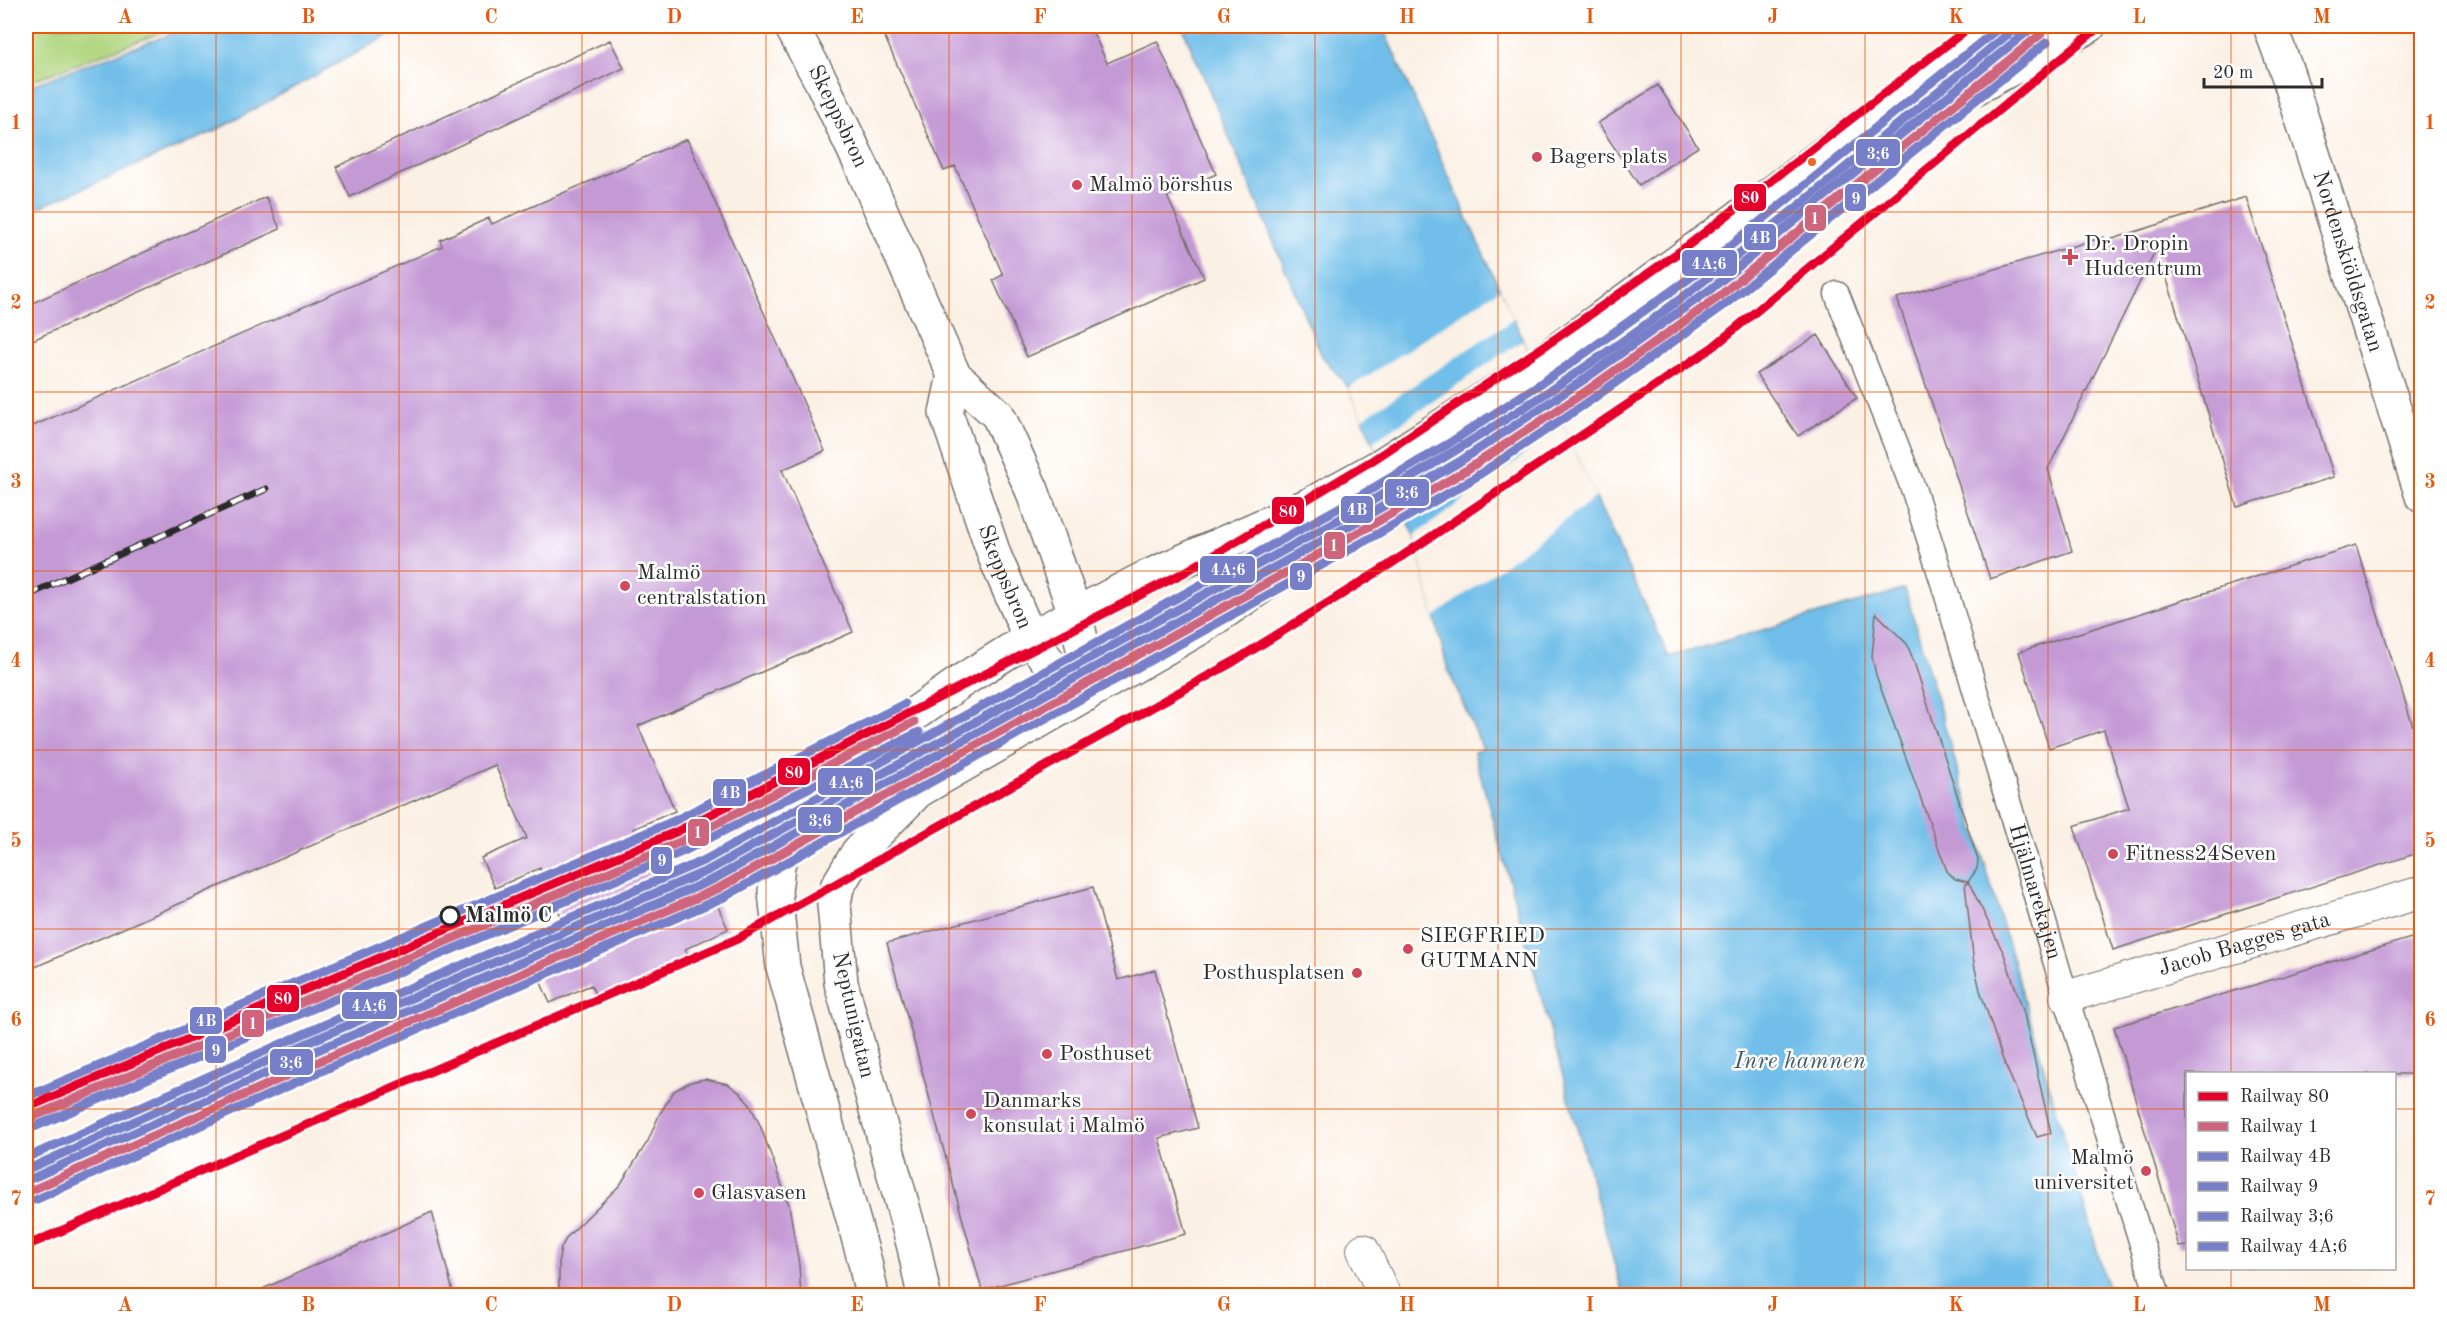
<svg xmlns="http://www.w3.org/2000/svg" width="2447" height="1321" font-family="'Old Standard TT',serif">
  <rect width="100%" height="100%" fill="#fff"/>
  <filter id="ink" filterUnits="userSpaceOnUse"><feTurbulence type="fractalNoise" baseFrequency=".0167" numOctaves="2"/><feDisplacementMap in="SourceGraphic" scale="12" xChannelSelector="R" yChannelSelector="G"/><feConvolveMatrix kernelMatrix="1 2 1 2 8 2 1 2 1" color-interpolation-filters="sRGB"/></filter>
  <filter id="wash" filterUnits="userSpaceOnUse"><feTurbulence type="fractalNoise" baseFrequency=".008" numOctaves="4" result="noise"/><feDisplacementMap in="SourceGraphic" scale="24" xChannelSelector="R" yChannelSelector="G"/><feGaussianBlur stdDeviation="1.35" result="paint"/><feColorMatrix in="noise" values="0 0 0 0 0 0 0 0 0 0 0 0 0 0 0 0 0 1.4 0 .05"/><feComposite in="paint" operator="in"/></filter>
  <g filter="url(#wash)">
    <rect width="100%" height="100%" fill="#fbf0e4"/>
    <path fill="#b1d680" stroke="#6e8056" stroke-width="1.5" d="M 26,26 L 179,26 L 26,83 Z"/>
    <path fill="#6fbee9" stroke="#4d748a" stroke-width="1.5" d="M 192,26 L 405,26 L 213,132 L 26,213 L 26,87 Z
      M 1182,26 L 1382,26 L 1472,229 L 1669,657 L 1905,589 L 2110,1295 L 1623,1295 L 1474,752 L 1483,749 L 1448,670 L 1414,536 L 1349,388 L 1322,356 Z"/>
    <path fill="#fbf0e4" d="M 1500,289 L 1514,319 L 1362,419 L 1349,388 Z
      M 1523,340 L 1559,415 L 1406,518 L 1373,442 Z
      M 1563,426 L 1596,497 L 1434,617 L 1414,536 Z"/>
    <g id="blocks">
      <path fill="#c49ad5" d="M 880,26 L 1090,26 L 1107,63 L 1157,41 L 1216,174 L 1167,196 L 1204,278 L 1027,357 L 993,280 L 1003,275 L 955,166 L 944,171 Z
        M 610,40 L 624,68 L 350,197 L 336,167 Z
        M 1658,85 L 1698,147 L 1639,185 L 1598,123 Z
        M 687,139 L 825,451 L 782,470 L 853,632 L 638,726 L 675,811 L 633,829 L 673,921 L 716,902 L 728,929 L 685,949 L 690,960 L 598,1001 L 591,985 L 550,1003 L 537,974 L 578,956 L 540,868 L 495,888 L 481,858 L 527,838 L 495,765 L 26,971 L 26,429 L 442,246 L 440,240 L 489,218 L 492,224 Z
        M 266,197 L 280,229 L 26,343 L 26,306 Z
        M 2246,197 L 2334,477 L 2237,507 L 2157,247 L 2048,469 L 2072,551 L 1990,579 L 1897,298 L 2104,237 L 2106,241 Z
        M 1818,335 L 1857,398 L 1798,436 L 1756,374 Z
        M 2356,545 L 2421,752 L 2421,852 L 2113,950 L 2074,826 L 2129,808 L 2104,730 L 2049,748 L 2019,652 Z
        M 1876,613 L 1907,644 L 1914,662 L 1978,860 L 1977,869 L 1968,882 L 1955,879 L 1947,871 L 1876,675 L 1872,657 Z
        M 1969,883 L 2004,954 L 2023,1010 L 2051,1133 L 2037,1137 L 2003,1060 L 1980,990 L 1974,964 L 1965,884 Z
        M 1093,887 L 1118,980 L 1155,970 L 1198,1128 L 1159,1138 L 1186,1234 L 982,1290 L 887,943 Z
        M 2421,935 L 2421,1074 L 2187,1074 L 2187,1246 L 2179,1247 L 2114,1027 Z
        M 705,1079 L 728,1084 L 740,1093 L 750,1105 L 760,1125 L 789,1205 L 799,1265 L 801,1296 L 559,1296 L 559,1259 L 561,1248 L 567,1237 L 620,1185 L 648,1141 L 659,1115 L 674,1091 L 690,1082 Z
        M 432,1212 L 454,1296 L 247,1296 Z"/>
    </g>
  </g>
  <g filter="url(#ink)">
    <use href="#blocks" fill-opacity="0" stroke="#74706c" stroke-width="1.5"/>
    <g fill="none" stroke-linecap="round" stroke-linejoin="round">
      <defs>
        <g id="pedestrian">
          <path id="s1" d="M 1837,294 L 1913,488 L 1946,592 L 2066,997 L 2158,1296"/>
        </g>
        <g id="minor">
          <path id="s2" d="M 2066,997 L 2422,892"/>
          <path d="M 1363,1250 L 1385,1296"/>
        </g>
        <g id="tertiary">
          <path id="s3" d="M 791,26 L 821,81 L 861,165 L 954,375 L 998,415 L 1032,490 L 1076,616 L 1084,653 L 1085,695"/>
          <path id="s4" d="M 2270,26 L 2288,75 L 2422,496"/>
          <path id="s5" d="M 954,375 L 946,413 L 995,557 L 1030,638 L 1058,674 L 1085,695"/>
          <path d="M 872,1296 L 865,1262 L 783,967 L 775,892 L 778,865 L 791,829 L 815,792 L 856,757 L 913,715 L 963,680 L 1030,638 L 1145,578 L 1311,504 L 1380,466 L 1537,365 L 1772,193 L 1992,26"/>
          <path d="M 924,1296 L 914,1247 L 841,983 L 834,904 L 837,887 L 858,852 L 918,791 L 1200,628 L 1552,391 L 1841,180 L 1970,91 L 2089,26"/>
        </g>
      </defs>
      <use href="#pedestrian" stroke="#74706c" stroke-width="27"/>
      <use href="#minor" stroke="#74706c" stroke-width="34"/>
      <use href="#tertiary" stroke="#74706c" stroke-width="36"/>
      <use href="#pedestrian" stroke="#fff" stroke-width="24"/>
      <use href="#minor" stroke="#fff" stroke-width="32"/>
      <use href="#tertiary" stroke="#fff" stroke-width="33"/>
      <defs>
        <path id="rail" d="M 26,596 L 266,489"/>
      </defs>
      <use href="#rail" stroke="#2b2b2b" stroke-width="7"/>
      <use href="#rail" stroke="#fff" stroke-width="4.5" stroke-dasharray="14" stroke-linecap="butt"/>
      <defs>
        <path id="rail-1" d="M 26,1108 L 678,831 L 1185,572 L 1373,460 L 1558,337 L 1686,247 L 1971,26
          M 26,1246 L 737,939 L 1233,662 L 1389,565 L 1713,347 L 2100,26"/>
        <path id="rail-2" d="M 30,1118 L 682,841 L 914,722
          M 30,1191 L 331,1056 L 719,888 L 1368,527 L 1465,471 L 1585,392 L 1717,298 L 2041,34"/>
        <path id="rail-3" d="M 26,1097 L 674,821 L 904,704
          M 26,1170 L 323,1036 L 709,870 L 1358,509 C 1477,439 1596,365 1705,280 C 1812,198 1914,110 2018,26"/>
        <path id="rail-4" d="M 34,1127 L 686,850 L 919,732
          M 35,1200 L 335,1065 L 724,897 L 1374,536 L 1471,480 L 1591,400 L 1723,306 L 2047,42"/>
        <path id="rail-5" d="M 26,1181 L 327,1046 L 714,879 L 1363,518 L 1459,462 L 1579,383 L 1711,289 L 2034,26"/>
        <path id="rail-6" d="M 26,1158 L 319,1027 L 705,860 L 1353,500 L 1448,444 L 1567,366 L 1698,272 L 2001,26"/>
      </defs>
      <use href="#rail-1" stroke="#fff" stroke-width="14"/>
      <use href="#rail-2" stroke="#fff" stroke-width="14"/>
      <use href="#rail-3" stroke="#fff" stroke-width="14"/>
      <use href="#rail-4" stroke="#fff" stroke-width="14"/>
      <use href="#rail-5" stroke="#fff" stroke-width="14"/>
      <use href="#rail-6" stroke="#fff" stroke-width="14"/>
      <use href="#rail-1" stroke="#e4002b" stroke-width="9"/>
      <use href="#rail-2" stroke="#cf657c" stroke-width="9"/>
      <use href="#rail-3" stroke="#767fc8" stroke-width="9"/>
      <use href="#rail-4" stroke="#767fc8" stroke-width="9"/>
      <use href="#rail-5" stroke="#767fc8" stroke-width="9"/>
      <use href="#rail-6" stroke="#767fc8" stroke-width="9"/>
    </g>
  </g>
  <path fill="none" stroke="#e8590c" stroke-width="1.5" stroke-opacity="0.55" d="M 216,26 L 216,1296M 399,26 L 399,1296M 582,26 L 582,1296M 766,26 L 766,1296M 949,26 L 949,1296M 1132,26 L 1132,1296M 1315,26 L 1315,1296M 1498,26 L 1498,1296M 1681,26 L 1681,1296M 1865,26 L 1865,1296M 2048,26 L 2048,1296M 2231,26 L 2231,1074M 26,212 L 2422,212M 26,392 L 2422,392M 26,571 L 2422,571M 26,750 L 2422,750M 26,929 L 2422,929M 26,1109 L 2188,1109M 2394,1109 L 2422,1109M 2231,1268 L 2231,1296"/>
  <g fill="#d1495b" stroke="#fff" stroke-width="2">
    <circle cx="1537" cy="157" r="6"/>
    <circle cx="1077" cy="185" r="6"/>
    <path d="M2067 248h6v6h6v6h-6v6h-6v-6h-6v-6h6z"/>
    <circle cx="625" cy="586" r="6"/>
    <circle cx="2113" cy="854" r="6"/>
    <circle cx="1408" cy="949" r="6"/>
    <circle cx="1357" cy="973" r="6"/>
    <circle cx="1047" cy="1054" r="6"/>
    <circle cx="971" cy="1114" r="6"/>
    <circle cx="2146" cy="1171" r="6"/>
    <circle cx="699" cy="1193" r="6"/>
  </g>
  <circle fill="#f26522" stroke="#fff" stroke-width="2" cx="1812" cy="162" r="5"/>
  <circle fill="#fff" stroke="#2b2b2b" stroke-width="3" cx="450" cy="916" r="9"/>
  <g text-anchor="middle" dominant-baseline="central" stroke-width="5" stroke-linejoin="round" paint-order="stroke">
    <g font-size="22" fill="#2b2b2b" stroke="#fff">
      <text stroke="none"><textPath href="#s3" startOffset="102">Skeppsbron</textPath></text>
      <text stroke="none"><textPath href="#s4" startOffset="248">Nordenskiöldsgatan</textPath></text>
      <text stroke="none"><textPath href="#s5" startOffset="213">Skeppsbron</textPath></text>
      <text stroke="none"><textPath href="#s1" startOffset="630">Hjälmarekajen</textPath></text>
      <text stroke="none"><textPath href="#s2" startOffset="186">Jacob Bagges gata</textPath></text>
      <text transform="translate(853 1015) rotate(77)">Neptunigatan</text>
    </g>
    <g font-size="22" fill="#2b2b2b" stroke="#fff" text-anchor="start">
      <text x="1549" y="157">Bagers plats</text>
      <text x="1089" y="185">Malmö börshus</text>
      <text x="2084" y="244">Dr. Dropin<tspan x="2084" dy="25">Hudcentrum</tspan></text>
      <text x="637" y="573">Malmö<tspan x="637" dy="25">centralstation</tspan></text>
      <text x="2125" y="854">Fitness24Seven</text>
      <text x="1420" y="936">SIEGFRIED<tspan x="1420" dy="25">GUTMANN</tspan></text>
      <text x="1345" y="973" text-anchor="end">Posthusplatsen</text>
      <text x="1059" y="1054">Posthuset</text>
      <text x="983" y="1101">Danmarks<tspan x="983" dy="25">konsulat i Malmö</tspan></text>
      <text x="2134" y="1158" text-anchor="end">Malmö<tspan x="2134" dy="25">universitet</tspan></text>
      <text x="711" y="1193">Glasvasen</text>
    </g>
    <g font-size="22" font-weight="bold" fill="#2b2b2b" stroke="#fff" text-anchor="start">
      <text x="465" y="916">Malmö C</text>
    </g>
    <g font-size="24" font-style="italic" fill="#435e6e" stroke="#fff">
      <text x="1800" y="1062">Inre hamnen</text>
    </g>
  </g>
  <g stroke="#fff" stroke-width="2">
    <rect x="1855" y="138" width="46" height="29" rx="6" fill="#767fc8"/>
    <rect x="1733" y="183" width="34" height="29" rx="6" fill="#e4002b"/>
    <rect x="1844" y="183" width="23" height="29" rx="6" fill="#767fc8"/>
    <rect x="1804" y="204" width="23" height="28" rx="6" fill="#cf657c"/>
    <rect x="1743" y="223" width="34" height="28" rx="6" fill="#767fc8"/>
    <rect x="1681" y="249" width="57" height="28" rx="6" fill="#767fc8"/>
    <rect x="1384" y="478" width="46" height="29" rx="6" fill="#767fc8"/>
    <rect x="1340" y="495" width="34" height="29" rx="6" fill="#767fc8"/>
    <rect x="1271" y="496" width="34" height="29" rx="6" fill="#e4002b"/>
    <rect x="1323" y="531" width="23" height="29" rx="6" fill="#cf657c"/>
    <rect x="1199" y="555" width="57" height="29" rx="6" fill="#767fc8"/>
    <rect x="1289" y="562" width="24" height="29" rx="6" fill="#767fc8"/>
    <rect x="777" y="757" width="34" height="29" rx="6" fill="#e4002b"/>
    <rect x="817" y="767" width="57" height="29" rx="6" fill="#767fc8"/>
    <rect x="712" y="778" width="35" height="29" rx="6" fill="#767fc8"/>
    <rect x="797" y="806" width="46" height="28" rx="6" fill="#767fc8"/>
    <rect x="687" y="818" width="23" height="29" rx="6" fill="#cf657c"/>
    <rect x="650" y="846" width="23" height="29" rx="6" fill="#767fc8"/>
    <rect x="266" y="984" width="34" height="29" rx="6" fill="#e4002b"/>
    <rect x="341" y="991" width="57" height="29" rx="6" fill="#767fc8"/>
    <rect x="189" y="1006" width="34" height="29" rx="6" fill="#767fc8"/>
    <rect x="241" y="1009" width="24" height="29" rx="6" fill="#cf657c"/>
    <rect x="204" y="1035" width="23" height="29" rx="6" fill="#767fc8"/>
    <rect x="269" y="1048" width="45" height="28" rx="6" fill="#767fc8"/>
  </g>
  <g font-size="16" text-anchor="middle" font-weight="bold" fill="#fff">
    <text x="1878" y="159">3;6</text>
    <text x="1750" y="203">80</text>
    <text x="1856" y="204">9</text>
    <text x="1815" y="224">1</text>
    <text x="1760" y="243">4B</text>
    <text x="1709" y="269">4A;6</text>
    <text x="1407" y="498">3;6</text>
    <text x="1357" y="515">4B</text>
    <text x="1288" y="517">80</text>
    <text x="1334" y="551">1</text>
    <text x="1228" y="575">4A;6</text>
    <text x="1301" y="582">9</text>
    <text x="794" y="778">80</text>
    <text x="846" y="788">4A;6</text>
    <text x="730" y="798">4B</text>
    <text x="820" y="826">3;6</text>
    <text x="698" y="838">1</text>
    <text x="662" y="866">9</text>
    <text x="283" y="1004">80</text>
    <text x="369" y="1011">4A;6</text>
    <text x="206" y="1026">4B</text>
    <text x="253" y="1029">1</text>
    <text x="216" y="1056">9</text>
    <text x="291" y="1068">3;6</text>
  </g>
  <rect width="2447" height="1321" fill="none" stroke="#fff" stroke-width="66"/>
  <rect x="2186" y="1072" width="210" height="198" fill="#ffffff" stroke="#aaaaaa" stroke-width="1.5"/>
  <rect x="2198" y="1092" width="30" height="9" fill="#e4002b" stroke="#aaaaaa" stroke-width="1.5"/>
  <text x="2240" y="1102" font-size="18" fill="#2b2b2b">Railway 80</text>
  <rect x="2198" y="1122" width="30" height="9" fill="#cf657c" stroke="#aaaaaa" stroke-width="1.5"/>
  <text x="2240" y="1132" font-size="18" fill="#2b2b2b">Railway 1</text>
  <rect x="2198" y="1152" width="30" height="9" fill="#767fc8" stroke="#aaaaaa" stroke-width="1.5"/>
  <text x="2240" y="1162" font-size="18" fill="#2b2b2b">Railway 4B</text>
  <rect x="2198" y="1182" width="30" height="9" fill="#767fc8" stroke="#aaaaaa" stroke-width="1.5"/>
  <text x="2240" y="1192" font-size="18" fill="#2b2b2b">Railway 9</text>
  <rect x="2198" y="1212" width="30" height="9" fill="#767fc8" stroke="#aaaaaa" stroke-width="1.5"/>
  <text x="2240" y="1222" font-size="18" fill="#2b2b2b">Railway 3;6</text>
  <rect x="2198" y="1242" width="30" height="9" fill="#767fc8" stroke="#aaaaaa" stroke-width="1.5"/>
  <text x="2240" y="1252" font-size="18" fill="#2b2b2b">Railway 4A;6</text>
  <path d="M2204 78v9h118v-9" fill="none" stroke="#2b2b2b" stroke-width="3"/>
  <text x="2213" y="78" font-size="18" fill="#2b2b2b" stroke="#ffffff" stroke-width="4.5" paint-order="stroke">20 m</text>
  <rect x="33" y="33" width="2381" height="1255" fill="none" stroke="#e8590c" stroke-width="2"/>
  <g font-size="20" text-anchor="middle" font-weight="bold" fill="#e8590c">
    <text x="125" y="23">A</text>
    <text x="308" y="23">B</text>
    <text x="491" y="23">C</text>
    <text x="674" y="23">D</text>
    <text x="857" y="23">E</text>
    <text x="1040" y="23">F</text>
    <text x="1224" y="23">G</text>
    <text x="1407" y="23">H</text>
    <text x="1590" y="23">I</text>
    <text x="1773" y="23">J</text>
    <text x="1956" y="23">K</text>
    <text x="2139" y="23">L</text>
    <text x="2322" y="23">M</text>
    <text x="16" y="129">1</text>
    <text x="2430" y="129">1</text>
    <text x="16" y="309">2</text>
    <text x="2430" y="309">2</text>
    <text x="16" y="488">3</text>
    <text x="2430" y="488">3</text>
    <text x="16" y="667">4</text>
    <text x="2430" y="667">4</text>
    <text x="16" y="847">5</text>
    <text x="2430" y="847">5</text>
    <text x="16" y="1026">6</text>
    <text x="2430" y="1026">6</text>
    <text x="16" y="1205">7</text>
    <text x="2430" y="1205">7</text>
    <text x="125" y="1311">A</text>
    <text x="308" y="1311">B</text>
    <text x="491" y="1311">C</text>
    <text x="674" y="1311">D</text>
    <text x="857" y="1311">E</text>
    <text x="1040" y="1311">F</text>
    <text x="1224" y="1311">G</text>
    <text x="1407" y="1311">H</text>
    <text x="1590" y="1311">I</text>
    <text x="1773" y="1311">J</text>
    <text x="1956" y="1311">K</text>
    <text x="2139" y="1311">L</text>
    <text x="2322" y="1311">M</text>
  </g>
</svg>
